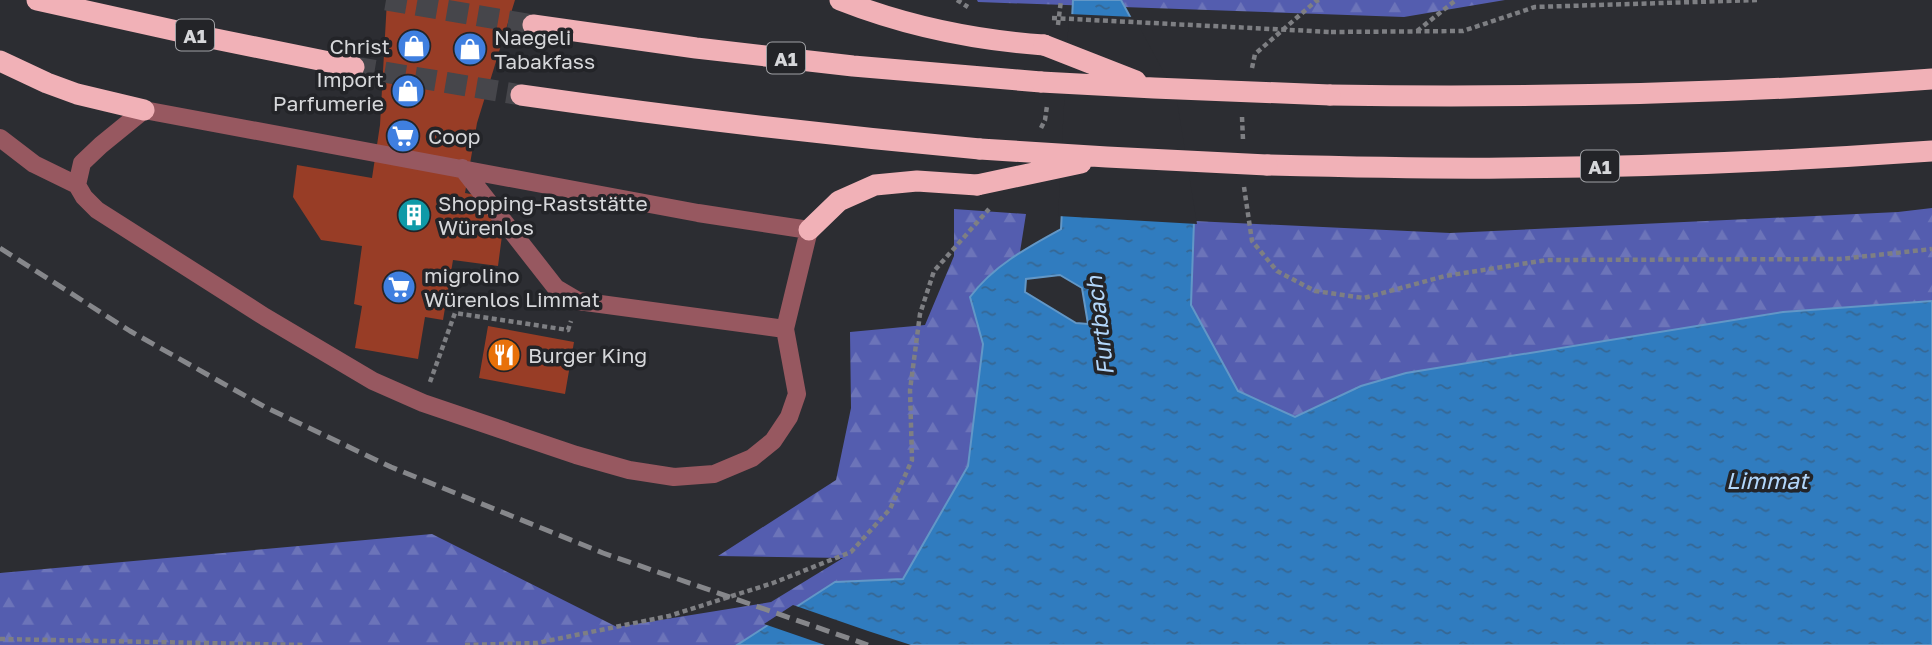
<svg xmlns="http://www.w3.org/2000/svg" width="1932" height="645" font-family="'Golos Text',sans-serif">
  <defs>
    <pattern id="forest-firs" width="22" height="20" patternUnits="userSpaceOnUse" patternTransform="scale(1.75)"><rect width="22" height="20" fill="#545daf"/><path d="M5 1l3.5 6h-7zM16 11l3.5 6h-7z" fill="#6c74b9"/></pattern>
    <pattern id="water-ripples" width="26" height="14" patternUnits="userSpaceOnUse" patternTransform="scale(1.75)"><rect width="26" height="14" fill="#307cbf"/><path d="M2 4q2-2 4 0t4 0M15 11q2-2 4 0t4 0" fill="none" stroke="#366793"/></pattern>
  </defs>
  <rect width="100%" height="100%" fill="#2c2d32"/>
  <path fill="url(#forest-firs)" d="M 977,0 L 1505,0 L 1404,17 L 978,2 Z
    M 1932,208 L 1932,301 L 1783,312 L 1406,373 L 1361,386 L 1295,417 L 1238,391 L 1191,305 L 1194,221 L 1450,233 L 1898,212 Z
    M 954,209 L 1026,214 L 1020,252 L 979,285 L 970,297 L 983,344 L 968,466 L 903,579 L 835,582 L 737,645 L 0,645 L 0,573 L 432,534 L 617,627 L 771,602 L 843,558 L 718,556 L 836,480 L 851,408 L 850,332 L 925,325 L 954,256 Z"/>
  <path fill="url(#water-ripples)" stroke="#6297c7" stroke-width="2" fill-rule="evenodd" d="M 1073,0 L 1121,0 L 1173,96 L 1194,221 L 1191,305 L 1238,391 L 1295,417 L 1361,386 L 1406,373 L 1783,312 L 1932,301 L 1932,645 L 737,645 L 835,582 L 903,579 L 968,466 L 983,344 L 970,297 C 993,266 1028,247 1061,229 ZM 1060,275 L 1082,288 L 1088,324 L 1076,323 L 1025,292 L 1026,279 Z"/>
  <path fill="#2c2d32" d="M 1069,14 L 1134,17 L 1176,95 L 1197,224 L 1058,216 Z
    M 793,605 L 868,631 L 911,645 L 825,645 L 764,624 Z"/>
  <path fill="#983d26" d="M 387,0 L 515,0 L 477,123 L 465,193 L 476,195 L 503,228 L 498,266 L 453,260 L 443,320 L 425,317 L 418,359 L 355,348 L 362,306 L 354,304 L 362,246 L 321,240 L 293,197 L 297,165 L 372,178 L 380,125 Z
    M 488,326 L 574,342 L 565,394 L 479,378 Z"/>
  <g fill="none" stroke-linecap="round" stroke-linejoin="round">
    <path stroke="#46464b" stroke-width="21" stroke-dasharray="21 10" stroke-linecap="butt" d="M 386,0 L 533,25
      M 354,67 L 521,95"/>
    <path stroke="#7e7f83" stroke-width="4.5" stroke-dasharray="5 3.5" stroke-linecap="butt" d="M 957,0 L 968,7
      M 1058,25 L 1061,0
      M 1417,31 L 1456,0
      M 1331,32 L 1463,31 L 1535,7 L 1758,0
      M 1252,68 L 1255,54 L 1316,1 L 1320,0
      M 1242,117 L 1243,140
      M 1041,128 L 1045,120 L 1047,106
      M 1244,187 L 1252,241 L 1277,271 L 1315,291 L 1364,298 L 1445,276 L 1547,260 L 1840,259 L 1932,249
      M 430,382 L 455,313 L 568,330 L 571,321
      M 0,639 L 305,645
      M 465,645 L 537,643 L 669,616 L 773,583 L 851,552 L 890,509 L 912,460 L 910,390 L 920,314 L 934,271 L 989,209"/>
    <path stroke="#975860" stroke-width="18" d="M 144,110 L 698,213 L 809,230 L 785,329 L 797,394 L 789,417 L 773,441 L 752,458 L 714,474 L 674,477 L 629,470 L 576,455 L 423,403 L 373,381 L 265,317 L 97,210 L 84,197 L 77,185 L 82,163 L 101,145 Z
      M 0,138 L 34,164 L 77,185
      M 462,168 L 556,288 L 578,301 L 785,329"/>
    <path stroke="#f1b1b7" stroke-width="21" d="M 37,0 L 186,33 L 354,67
      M 840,0 C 906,26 973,40 1044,45
      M 533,25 L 696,48 L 853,66 L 1041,82
      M 0,61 L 47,83 L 77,94 L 144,110
      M 521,95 C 674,117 826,135 980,149
      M 1330,95 C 1531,98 1732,94 1932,79
      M 1267,165 C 1347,167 1426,169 1506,168 C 1648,167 1790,161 1932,151
      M 809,230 L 839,201 L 875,185 L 917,181 L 977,185"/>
    <path stroke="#86878b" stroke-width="5" stroke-dasharray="14 7" stroke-linecap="butt" d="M 0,248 L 130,331 L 265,407 L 391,467 L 603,553 L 868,645"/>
    <path stroke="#7e7f83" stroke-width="4.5" stroke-dasharray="5 3.5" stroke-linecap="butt" d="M 1052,18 L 1331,32"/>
    <path stroke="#f1b1b7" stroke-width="21" d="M 1044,45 L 1136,81
      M 1041,82 L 1154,88 L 1330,95
      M 980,149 L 1107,157 L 1267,165
      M 977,185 L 1081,163"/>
  </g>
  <defs>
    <symbol id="shop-disc" viewBox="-11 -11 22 22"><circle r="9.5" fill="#3f7fe0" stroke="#232428"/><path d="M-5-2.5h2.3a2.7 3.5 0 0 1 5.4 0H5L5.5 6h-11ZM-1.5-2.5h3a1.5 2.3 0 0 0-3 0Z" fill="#fff"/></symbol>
    <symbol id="supermarket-disc" viewBox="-11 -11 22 22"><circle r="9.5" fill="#3f7fe0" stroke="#232428"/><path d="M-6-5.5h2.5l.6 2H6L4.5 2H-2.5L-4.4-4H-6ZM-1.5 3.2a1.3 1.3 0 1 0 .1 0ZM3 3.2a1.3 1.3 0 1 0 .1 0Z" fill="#fff"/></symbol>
    <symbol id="building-disc" viewBox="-11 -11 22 22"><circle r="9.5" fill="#0f9aa8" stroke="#232428"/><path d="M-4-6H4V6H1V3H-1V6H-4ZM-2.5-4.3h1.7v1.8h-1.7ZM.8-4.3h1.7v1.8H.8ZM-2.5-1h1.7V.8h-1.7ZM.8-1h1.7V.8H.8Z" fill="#fff"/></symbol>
    <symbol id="restaurant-disc" viewBox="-11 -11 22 22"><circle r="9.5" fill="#e8710a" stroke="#232428"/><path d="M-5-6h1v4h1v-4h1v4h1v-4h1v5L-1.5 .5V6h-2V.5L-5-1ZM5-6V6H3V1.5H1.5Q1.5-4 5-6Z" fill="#fff"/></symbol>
  </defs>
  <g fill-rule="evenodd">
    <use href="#shop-disc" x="395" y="27" width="38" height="38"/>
    <use href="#shop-disc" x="451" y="30" width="38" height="38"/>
    <use href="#shop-disc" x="389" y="72" width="38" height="38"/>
    <use href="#supermarket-disc" x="384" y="117" width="38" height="38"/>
    <use href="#building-disc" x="395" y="196" width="38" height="38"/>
    <use href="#supermarket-disc" x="380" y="268" width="38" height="38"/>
    <use href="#restaurant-disc" x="485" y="336" width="38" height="38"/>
  </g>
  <g text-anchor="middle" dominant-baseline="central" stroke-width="7" stroke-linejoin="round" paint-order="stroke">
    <g fill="#232428" stroke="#a0a1a5" stroke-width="2">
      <rect x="176" y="19.5" width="38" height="31" rx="5"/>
      <rect x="767" y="42.5" width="38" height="31" rx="5"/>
      <rect x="1581" y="150.5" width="38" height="31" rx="5"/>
    </g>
    <g font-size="19" font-weight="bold" fill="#d6d7da">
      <text x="195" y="35">A1</text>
      <text x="786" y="58">A1</text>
      <text x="1600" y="166">A1</text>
    </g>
    <g font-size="21" fill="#d6d7da" stroke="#232428" text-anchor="start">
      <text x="494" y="37">Naegeli<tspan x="494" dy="24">Tabakfass</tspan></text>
      <text x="390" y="46" text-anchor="end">Christ</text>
      <text x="384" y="79" text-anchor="end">Import<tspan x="384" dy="24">Parfumerie</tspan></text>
      <text x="428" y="136">Coop</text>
      <text x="438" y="203">Shopping-Raststätte<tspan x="438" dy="24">Würenlos</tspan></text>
      <text x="424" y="275">migrolino<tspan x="424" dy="24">Würenlos Limmat</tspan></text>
      <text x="528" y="355">Burger King</text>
    </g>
    <g font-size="23" font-style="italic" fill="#b2d6fa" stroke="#232428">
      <text transform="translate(1099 326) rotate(-97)">Furtbach</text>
      <text x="1767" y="480">Limmat</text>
    </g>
  </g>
</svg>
